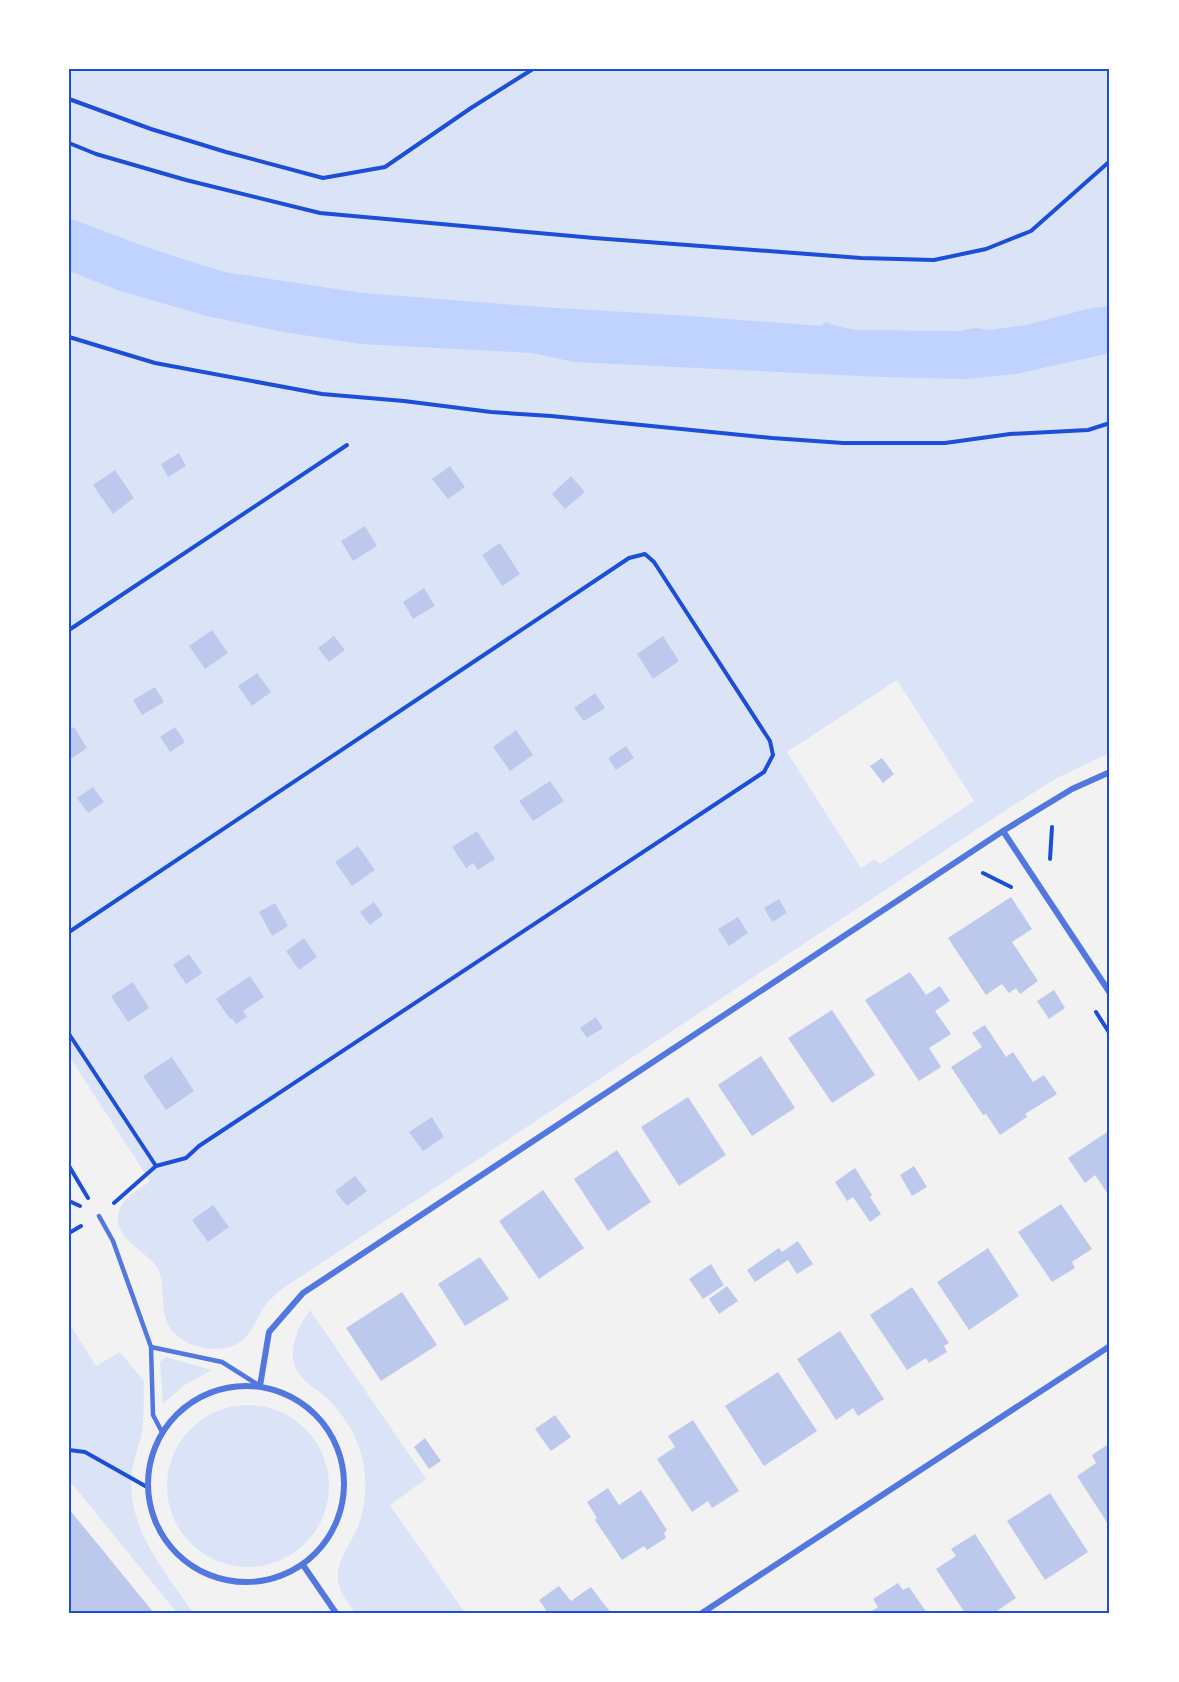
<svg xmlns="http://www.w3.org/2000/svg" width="1179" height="1682" font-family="'IBM Plex Sans',sans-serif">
  <rect width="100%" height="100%" fill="#f2f2f2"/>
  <path fill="#dbe4f7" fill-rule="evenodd" d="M 69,69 L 1110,69 L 1110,753 L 1057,778 L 1006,810 L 279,1291 C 275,1295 270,1300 266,1304 C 258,1315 252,1334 240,1342 C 218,1357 175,1346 166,1320 C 160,1304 166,1281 156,1266 C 144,1250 117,1240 118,1217 C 119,1199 139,1190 150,1181 L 69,1056 ZM 897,680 L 974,801 L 880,864 L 875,859 L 861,868 L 787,752 Z
    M 310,1310 L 426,1479 L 390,1505 L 465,1613 L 355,1613 C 349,1604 341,1595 339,1585 C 333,1561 353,1543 360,1521 C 367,1498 367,1475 361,1453 C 355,1432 342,1413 327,1398 C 318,1390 306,1384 299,1374 C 285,1354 297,1328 310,1310 Z
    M 69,1323 L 96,1366 L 120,1352 L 144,1381 C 143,1399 145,1420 141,1437 C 137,1452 131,1466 131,1482 C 131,1534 166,1572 193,1613 L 177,1613 L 69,1480 Z
    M 166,1357 L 212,1370 L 183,1386 L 163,1404 L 160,1362 Z
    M167 1486a81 81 0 1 1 162 0a81 81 0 1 1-162 0Z"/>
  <path fill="#bfd3fe" d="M 69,218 L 149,248 L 224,272 L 363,293 L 541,307 L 676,315 L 821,326 L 826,322 L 840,327 L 857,330 L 960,331 L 975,328 L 990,330 L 1026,325 L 1087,309 L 1107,306 L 1110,303 L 1110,353 L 1016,374 L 966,379 L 880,377 L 574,362 L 532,353 L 361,344 L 283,332 L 207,316 L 120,291 L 69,271 Z"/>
  <path fill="#bdc9ec" d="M 179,453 L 186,466 L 168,477 L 161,464 Z
    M 450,466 L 465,487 L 448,499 L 432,479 Z
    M 115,470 L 134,498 L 113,514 L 93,485 Z
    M 571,476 L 585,492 L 565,509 L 552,494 Z
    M 365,526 L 377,546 L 353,561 L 341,541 Z
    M 500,543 L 520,574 L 502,586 L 482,555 Z
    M 424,588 L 435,606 L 413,619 L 403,602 Z
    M 212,630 L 228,653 L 205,669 L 189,646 Z
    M 334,636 L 345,650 L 329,662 L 318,648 Z
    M 663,636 L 679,661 L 653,679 L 637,654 Z
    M 257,673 L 271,692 L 252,706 L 238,686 Z
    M 155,687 L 164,702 L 142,715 L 133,700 Z
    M 595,693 L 605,708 L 584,721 L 574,708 Z
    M 74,727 L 87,748 L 69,760 L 69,730 Z
    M 175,727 L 185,742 L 170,752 L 160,737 Z
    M 516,730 L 533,755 L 510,771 L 493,747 Z
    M 626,746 L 634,758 L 616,770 L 608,758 Z
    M 882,758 L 894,774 L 883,783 L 870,766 Z
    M 550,781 L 564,801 L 533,821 L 519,801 Z
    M 93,787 L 104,802 L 88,813 L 77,798 Z
    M 477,831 L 495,859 L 478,870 L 473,863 L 466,868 L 452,847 Z
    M 358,846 L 375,870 L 352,886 L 335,862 Z
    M 1011,897 L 1032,929 L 1012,942 L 1038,981 L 1020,994 L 1016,988 L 1009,993 L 1002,984 L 986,995 L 948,938 Z
    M 779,899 L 787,913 L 772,922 L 764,908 Z
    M 374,902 L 383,915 L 370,925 L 360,912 Z
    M 275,903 L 288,926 L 272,936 L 259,912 Z
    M 738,917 L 748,933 L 729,946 L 718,929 Z
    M 304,938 L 317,957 L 299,970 L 286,951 Z
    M 189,954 L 202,973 L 186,984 L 173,965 Z
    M 910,972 L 926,995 L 940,986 L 950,1001 L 935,1011 L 951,1034 L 929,1048 L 941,1067 L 919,1081 L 865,1000 Z
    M 250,976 L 264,997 L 243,1011 L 247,1017 L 236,1024 L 232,1018 L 230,1019 L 216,999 Z
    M 133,982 L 149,1008 L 128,1022 L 111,996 Z
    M 1054,990 L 1065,1008 L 1049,1019 L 1037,1001 Z
    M 832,1010 L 875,1075 L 832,1103 L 788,1038 Z
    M 596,1017 L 603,1028 L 587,1038 L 580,1028 Z
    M 985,1025 L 1006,1057 L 1013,1052 L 1033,1082 L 1044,1075 L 1057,1094 L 1025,1114 L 1027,1117 L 1000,1135 L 986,1114 L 983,1115 L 951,1067 L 982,1047 L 972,1033 Z
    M 761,1056 L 795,1108 L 752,1136 L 718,1085 Z
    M 172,1057 L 194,1091 L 166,1110 L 143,1076 Z
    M 688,1097 L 726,1155 L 679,1186 L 641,1127 Z
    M 432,1117 L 444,1137 L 423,1151 L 409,1132 Z
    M 1110,1130 L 1110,1197 L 1095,1175 L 1085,1183 L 1068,1158 Z
    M 617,1150 L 651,1202 L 608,1231 L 574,1179 Z
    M 914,1166 L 927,1187 L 912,1196 L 900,1175 Z
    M 855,1168 L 872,1195 L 870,1197 L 881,1214 L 870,1222 L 853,1197 L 847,1201 L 835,1182 Z
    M 355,1176 L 367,1191 L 347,1206 L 335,1191 Z
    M 543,1190 L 584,1248 L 539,1279 L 499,1221 Z
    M 1061,1204 L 1092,1249 L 1072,1262 L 1075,1268 L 1052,1282 L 1018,1232 Z
    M 213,1205 L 229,1227 L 208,1242 L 192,1220 Z
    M 798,1241 L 813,1264 L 797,1274 L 788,1260 L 755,1282 L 747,1270 L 779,1248 L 782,1252 Z
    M 988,1248 L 1019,1296 L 969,1330 L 937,1282 Z
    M 480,1257 L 509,1299 L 465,1326 L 438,1284 Z
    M 711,1264 L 724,1285 L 703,1299 L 689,1279 Z
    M 727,1286 L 738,1301 L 719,1314 L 709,1299 Z
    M 912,1287 L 949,1343 L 944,1346 L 947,1352 L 942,1355 L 929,1363 L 926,1358 L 907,1370 L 870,1315 Z
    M 402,1292 L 437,1345 L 381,1381 L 346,1328 Z
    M 840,1331 L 884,1399 L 858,1416 L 853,1408 L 836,1420 L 797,1359 Z
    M 778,1372 L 817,1431 L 764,1466 L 725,1406 Z
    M 555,1415 L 571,1437 L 551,1451 L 535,1429 Z
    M 693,1420 L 739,1491 L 712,1508 L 708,1501 L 692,1512 L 657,1459 L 675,1447 L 668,1436 Z
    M 425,1438 L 441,1461 L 429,1469 L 414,1447 Z
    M 1110,1443 L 1110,1527 L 1077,1476 L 1096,1463 L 1092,1455 Z
    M 608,1488 L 619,1505 L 641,1490 L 667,1530 L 664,1533 L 666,1538 L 647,1550 L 644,1546 L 622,1560 L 595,1520 L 597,1518 L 587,1502 Z
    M 1050,1493 L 1088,1552 L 1045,1580 L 1007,1521 Z
    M 69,1509 L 154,1613 L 69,1613 Z
    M 975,1534 L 1016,1598 L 994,1613 L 965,1613 L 936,1569 L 956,1556 L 951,1549 Z
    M 898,1583 L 903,1590 L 909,1587 L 927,1613 L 869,1613 L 878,1607 L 873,1599 Z
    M 559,1586 L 571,1601 L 591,1587 L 611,1613 L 548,1613 L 539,1600 Z"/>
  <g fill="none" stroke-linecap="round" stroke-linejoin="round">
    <path stroke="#1d4ed8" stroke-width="4" d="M 69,99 L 151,129 L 226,152 L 323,178 L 385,167 L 471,108 L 533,69
      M 69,143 L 96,154 L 186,180 L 320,213 L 594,238 L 861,258 L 934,260 L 986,249 L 1031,231 L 1110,161
      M 69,337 L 155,363 L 322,394 L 404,401 L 491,412 L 551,416 L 772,438 L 843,443 L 945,443 L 1010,434 L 1088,430 L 1110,423
      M 69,630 L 347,445
      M 1050,859 L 1052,827
      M 983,873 L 1011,887
      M 69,932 L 629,558 L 645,554 L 654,562 L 770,741 L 773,755 L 764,772 L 199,1146 L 186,1158 L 156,1166
      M 1096,1012 L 1110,1034
      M 69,1034 L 156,1166 L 114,1203
      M 69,1166 L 88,1198
      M 69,1201 L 80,1206
      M 69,1233 L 81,1226
      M 69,1450 L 85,1452 L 147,1487"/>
    <path stroke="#5277de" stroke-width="4.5" d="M 99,1216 L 113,1241 L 151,1347 L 222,1362 L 260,1386
      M 151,1347 L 153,1415 L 162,1432"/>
    <path stroke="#5277de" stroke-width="6" d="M 1003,831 L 1110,993
      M 260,1386 L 269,1332 L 303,1293 L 1003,831 L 1072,789 L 1110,772
      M148 1484a98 98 0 1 1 196 0a98 98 0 1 1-196 0Z
      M 303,1565 L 336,1613
      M 702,1613 L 1110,1346"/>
  </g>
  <rect width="1179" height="1682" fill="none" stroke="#ffffff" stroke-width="141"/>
  <rect x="70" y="70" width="1038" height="1542" fill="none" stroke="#1d4ed8" stroke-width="2"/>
</svg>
